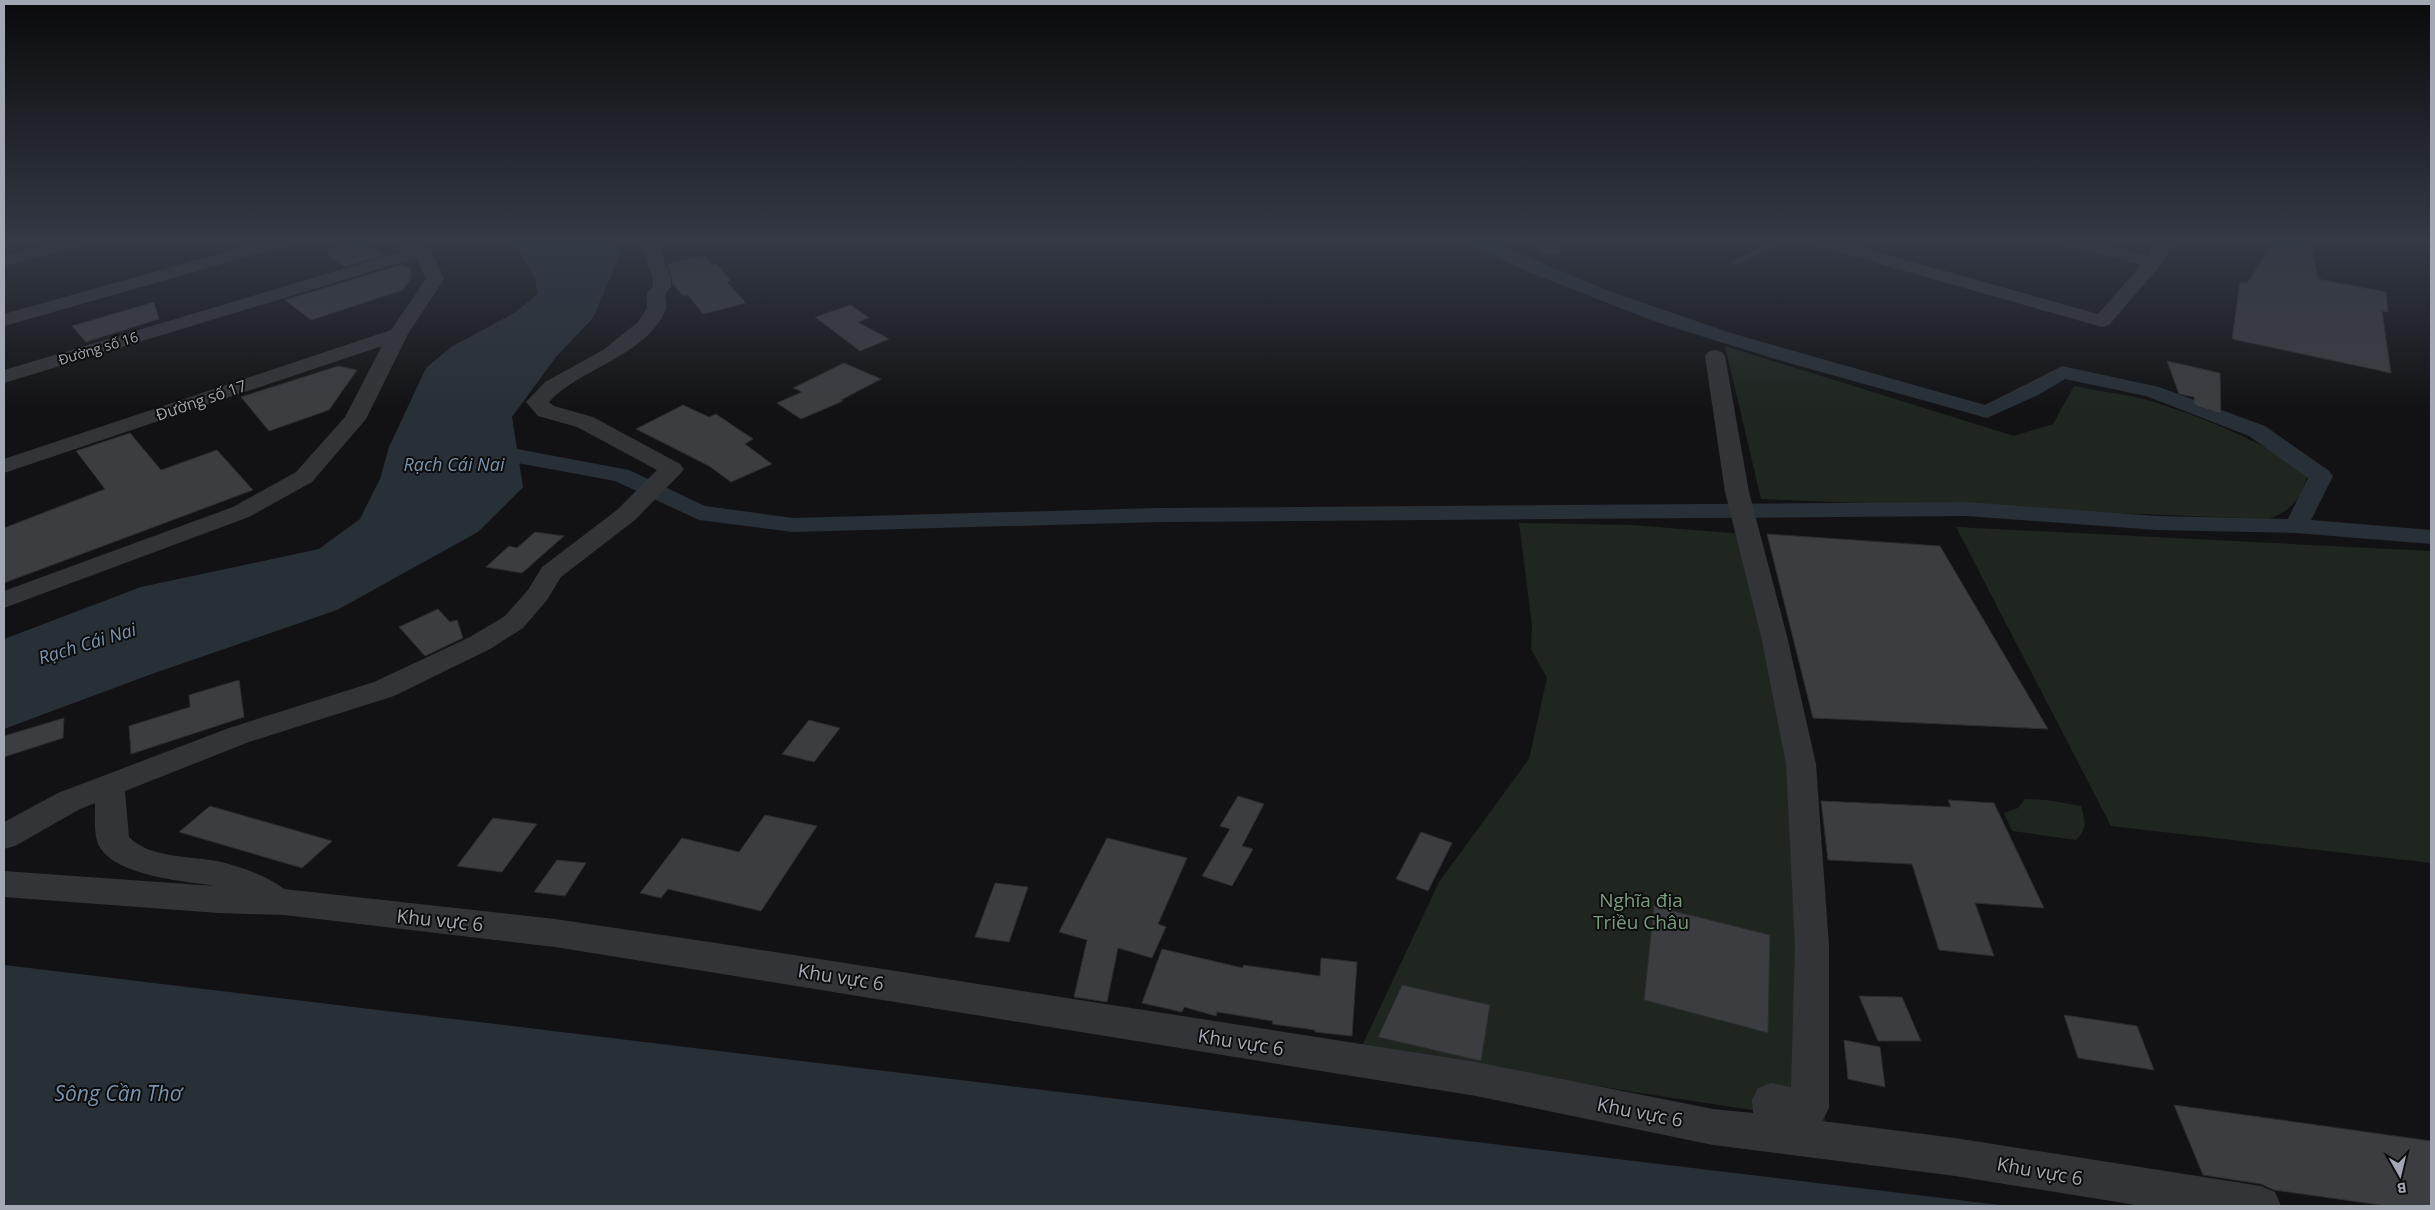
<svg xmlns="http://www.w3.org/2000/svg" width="2435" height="1210" font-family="'Open Sans',sans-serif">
  <rect width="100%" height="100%" fill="#121214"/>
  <path fill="#1e261f" d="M 1725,346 L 2014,436 L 2053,424 L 2074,386 C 2100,392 2129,394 2154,402 C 2208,419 2261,442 2308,472 C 2301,499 2295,508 2269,519 L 1761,499 Z
    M 1519,523 L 1633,525 L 1756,535 L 1821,882 L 1825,1121 L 1634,1092 L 1362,1046 L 1439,882 L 1529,759 L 1547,678 L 1531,649 L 1532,626 Z
    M 1956,527 L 2431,551 L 2431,863 L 2111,826 Z
    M 2025,799 L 2046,800 L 2081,806 C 2085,821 2088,828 2076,840 L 2012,831 L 2004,813 L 2018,808 Z"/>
  <path fill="#283037" d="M 502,241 L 613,241 L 621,252 L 593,318 L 556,357 L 512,417 L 523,487 L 478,532 L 337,610 L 149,675 L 4,729 L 4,639 L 141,587 L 319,549 L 360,519 L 380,479 L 389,447 L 426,368 L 451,347 L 514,313 L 538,294 L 535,279 L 517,247 Z
    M 4,965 L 2000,1205 L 2007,1206 L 4,1206 Z"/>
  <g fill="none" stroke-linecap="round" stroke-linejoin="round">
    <path fill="#283037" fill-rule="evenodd" d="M 1467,241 L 1490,241 L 1606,290 L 1734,334 L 1985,405 L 2062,366 L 2159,387 L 2265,426 L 2329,471 L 2333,476 L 2311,520 L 2431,530 L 2431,544 L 2296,533 L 2157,530 L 1966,516 L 1159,522 L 793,532 L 699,520 L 615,481 L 485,457 L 477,455 L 474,450 L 477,445 L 485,443 L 629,470 L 705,506 L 793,518 L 1159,508 L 1966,502 L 2157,516 L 2288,519 L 2308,478 L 2249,436 L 2146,396 L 2065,379 L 2038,395 L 1987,418 L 1785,362 L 1656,322 L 1531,273 L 1470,245 Z"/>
  </g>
  <path fill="#3c3d41" stroke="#2c2c30" d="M 2275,241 L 2311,243 L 2318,279 L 2386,292 L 2388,312 L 2382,311 L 2391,373 L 2232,339 L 2240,282 L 2247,283 Z
    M 359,242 L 385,255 L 344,267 L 325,252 Z
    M 704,256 L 712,265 L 717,264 L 731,281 L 727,282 L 746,303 L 703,314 L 688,295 L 683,296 L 673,284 L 668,264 Z
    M 403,264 L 410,268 L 411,278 L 403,290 L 311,320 L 285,300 Z
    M 154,302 L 159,319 L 86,342 L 72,326 Z
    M 851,305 L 869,318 L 858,322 L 889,339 L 860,351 L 815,317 Z
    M 2167,361 L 2220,373 L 2221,414 L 2194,405 L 2194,397 L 2179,394 Z
    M 844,363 L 881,379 L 841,400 L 843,401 L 801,419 L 777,403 L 802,392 L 793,388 Z
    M 338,366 L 357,370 L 329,410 L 269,431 L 241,397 Z
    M 683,405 L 709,417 L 716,414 L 753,439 L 745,444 L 772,464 L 731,482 L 709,466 L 636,429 Z
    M 130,433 L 161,470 L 217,450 L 253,490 L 4,583 L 4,528 L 105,489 L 76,451 Z
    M 535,532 L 564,536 L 522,573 L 486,567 L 509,546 L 517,548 Z
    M 1767,534 L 1940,546 L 2048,729 L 1813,718 Z
    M 438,609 L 450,622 L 457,620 L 463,638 L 425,656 L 399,627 Z
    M 239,680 L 244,717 L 131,754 L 129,726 L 190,707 L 189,695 Z
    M 64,718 L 63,738 L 4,757 L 4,736 Z
    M 809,720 L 840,728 L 814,762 L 782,754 Z
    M 1238,796 L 1264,804 L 1242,846 L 1253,849 L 1232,886 L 1202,876 L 1230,829 L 1220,826 Z
    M 1948,800 L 1994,803 L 2044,908 L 1975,903 L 1994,956 L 1939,950 L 1912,864 L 1828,860 L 1821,801 L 1951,807 Z
    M 210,806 L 332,841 L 302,868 L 179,832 Z
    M 765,815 L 817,826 L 761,911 L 668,889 L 661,898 L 640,893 L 682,838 L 739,852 Z
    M 493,818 L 537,824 L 502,872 L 457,866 Z
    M 1421,832 L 1452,843 L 1428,891 L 1396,879 Z
    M 1107,838 L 1187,858 L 1158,924 L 1166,927 L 1152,958 L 1118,948 L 1107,1002 L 1074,997 L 1087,940 L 1059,932 Z
    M 557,860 L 586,863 L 565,896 L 534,892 Z
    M 995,883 L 1028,887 L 1009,942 L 975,937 Z
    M 1654,906 L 1770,935 L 1768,1033 L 1644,1000 Z
    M 1162,949 L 1243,968 L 1243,965 L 1320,976 L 1321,958 L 1357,962 L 1352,1036 L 1315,1032 L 1315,1030 L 1272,1024 L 1273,1021 L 1217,1012 L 1216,1016 L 1184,1007 L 1182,1012 L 1142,1003 Z
    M 1402,985 L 1490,1005 L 1481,1061 L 1378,1037 Z
    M 1859,996 L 1902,997 L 1921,1041 L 1878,1041 Z
    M 2064,1015 L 2137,1026 L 2154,1070 L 2078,1058 Z
    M 1844,1040 L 1880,1047 L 1885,1087 L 1848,1079 Z
    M 2174,1105 L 2431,1141 L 2431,1206 L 2387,1206 L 2274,1190 L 2261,1184 L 2203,1175 Z"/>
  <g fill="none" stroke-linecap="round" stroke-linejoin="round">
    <path fill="#333438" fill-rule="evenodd" d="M 1772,241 L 1782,241 L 1737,265 L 1730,263 Z"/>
    <path fill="#333438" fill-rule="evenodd" d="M 60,241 L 89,241 L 86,245 L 4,266 L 4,256 Z
      M 264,241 L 292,241 L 289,245 L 4,326 L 4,314 Z
      M 396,241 C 431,239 431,251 444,279 L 408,334 L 366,419 L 312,482 L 249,517 L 4,608 L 4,591 L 233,507 L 296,472 L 345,417 L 382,346 L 4,473 L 4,459 L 391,330 L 426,279 L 416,258 L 4,383 L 4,370 L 407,250 Z
      M 639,241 L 657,241 L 671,279 L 671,287 L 665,294 C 666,299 667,305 666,309 C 647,356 580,368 549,402 L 554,406 L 593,417 L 680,464 L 684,469 L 680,474 L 635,520 L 561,577 L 547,600 L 523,628 L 490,649 L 394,696 L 249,742 L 125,791 L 129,837 C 149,858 189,856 217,861 C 239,866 266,875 284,889 L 555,919 L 723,944 L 1476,1062 L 1713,1109 L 1753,1113 L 1752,1100 L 1758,1088 L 1771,1083 L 1791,1087 L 1795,946 L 1786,764 L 1761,636 L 1725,492 L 1705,356 L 1708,352 L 1715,350 L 1722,352 L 1725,356 L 1749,492 L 1787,636 L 1816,764 L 1829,946 L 1829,1108 L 1822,1121 L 1955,1138 L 2261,1186 L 2275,1192 L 2281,1206 L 2142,1206 L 1955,1176 L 1713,1145 L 1476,1096 L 555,947 L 284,915 L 218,913 L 4,897 L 4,871 L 215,886 C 185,881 108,876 97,841 C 94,830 95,815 95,803 L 80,809 L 15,846 L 4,849 L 4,822 L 58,793 L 229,728 L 374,682 L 470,637 L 505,616 L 528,590 L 542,567 L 617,510 L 657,470 L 577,427 L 538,416 L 526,402 L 545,382 L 603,350 L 638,322 L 647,308 L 647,293 L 653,286 L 653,279 Z
      M 1529,241 L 1549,241 L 1561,251 L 1558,255 L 1546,255 Z
      M 1810,241 L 1838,241 L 2098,314 L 2141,265 L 2062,245 L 2059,241 L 2088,241 L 2148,256 L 2157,241 L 2175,241 L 2159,267 L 2109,325 L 2102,327 L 1813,245 Z"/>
  </g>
  <linearGradient id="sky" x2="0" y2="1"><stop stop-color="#0a0a0b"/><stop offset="0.59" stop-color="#333945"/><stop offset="1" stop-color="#333945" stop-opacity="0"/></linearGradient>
  <rect width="2435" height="410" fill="url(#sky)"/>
  <g text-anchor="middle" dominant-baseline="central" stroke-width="4" stroke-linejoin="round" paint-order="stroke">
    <g font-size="14" fill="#a3a8b4" stroke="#0d0d0e">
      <text transform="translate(98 348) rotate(-17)">Đường số 16</text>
    </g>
    <g font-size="16" fill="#a3a8b4" stroke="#0d0d0e">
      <text transform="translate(201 400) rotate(-19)">Đường số 17</text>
    </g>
    <g font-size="18" font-style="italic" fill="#7a94b0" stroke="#0d0d0e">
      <text x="454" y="464">Rạch Cái Nai</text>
      <text transform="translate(87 643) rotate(-17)">Rạch Cái Nai</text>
    </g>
    <g font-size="19" fill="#7a9f7e" stroke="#0d0d0e">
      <text x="1641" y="900">Nghĩa địa<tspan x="1641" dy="22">Triều Châu</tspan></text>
    </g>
    <g font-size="19" fill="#a3a8b4" stroke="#0d0d0e">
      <text transform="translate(440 920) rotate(6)">Khu vực 6</text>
      <text transform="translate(841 977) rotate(9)">Khu vực 6</text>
      <text transform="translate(1241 1042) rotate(9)">Khu vực 6</text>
      <text transform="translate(1640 1112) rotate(11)">Khu vực 6</text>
      <text transform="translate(2040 1171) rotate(10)">Khu vực 6</text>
    </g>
    <g font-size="21" font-style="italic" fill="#7a94b0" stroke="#0d0d0e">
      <text x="118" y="1093">Sông Cần Thơ</text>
    </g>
  </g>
  <rect width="2435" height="1210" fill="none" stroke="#a3a8b4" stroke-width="10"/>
  <g transform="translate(2400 1175) rotate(172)" stroke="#0d0d0e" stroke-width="4" paint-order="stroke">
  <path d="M0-4L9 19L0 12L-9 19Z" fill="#a3a8b4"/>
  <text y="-8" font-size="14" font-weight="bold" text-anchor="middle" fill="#a3a8b4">B</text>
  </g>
</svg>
